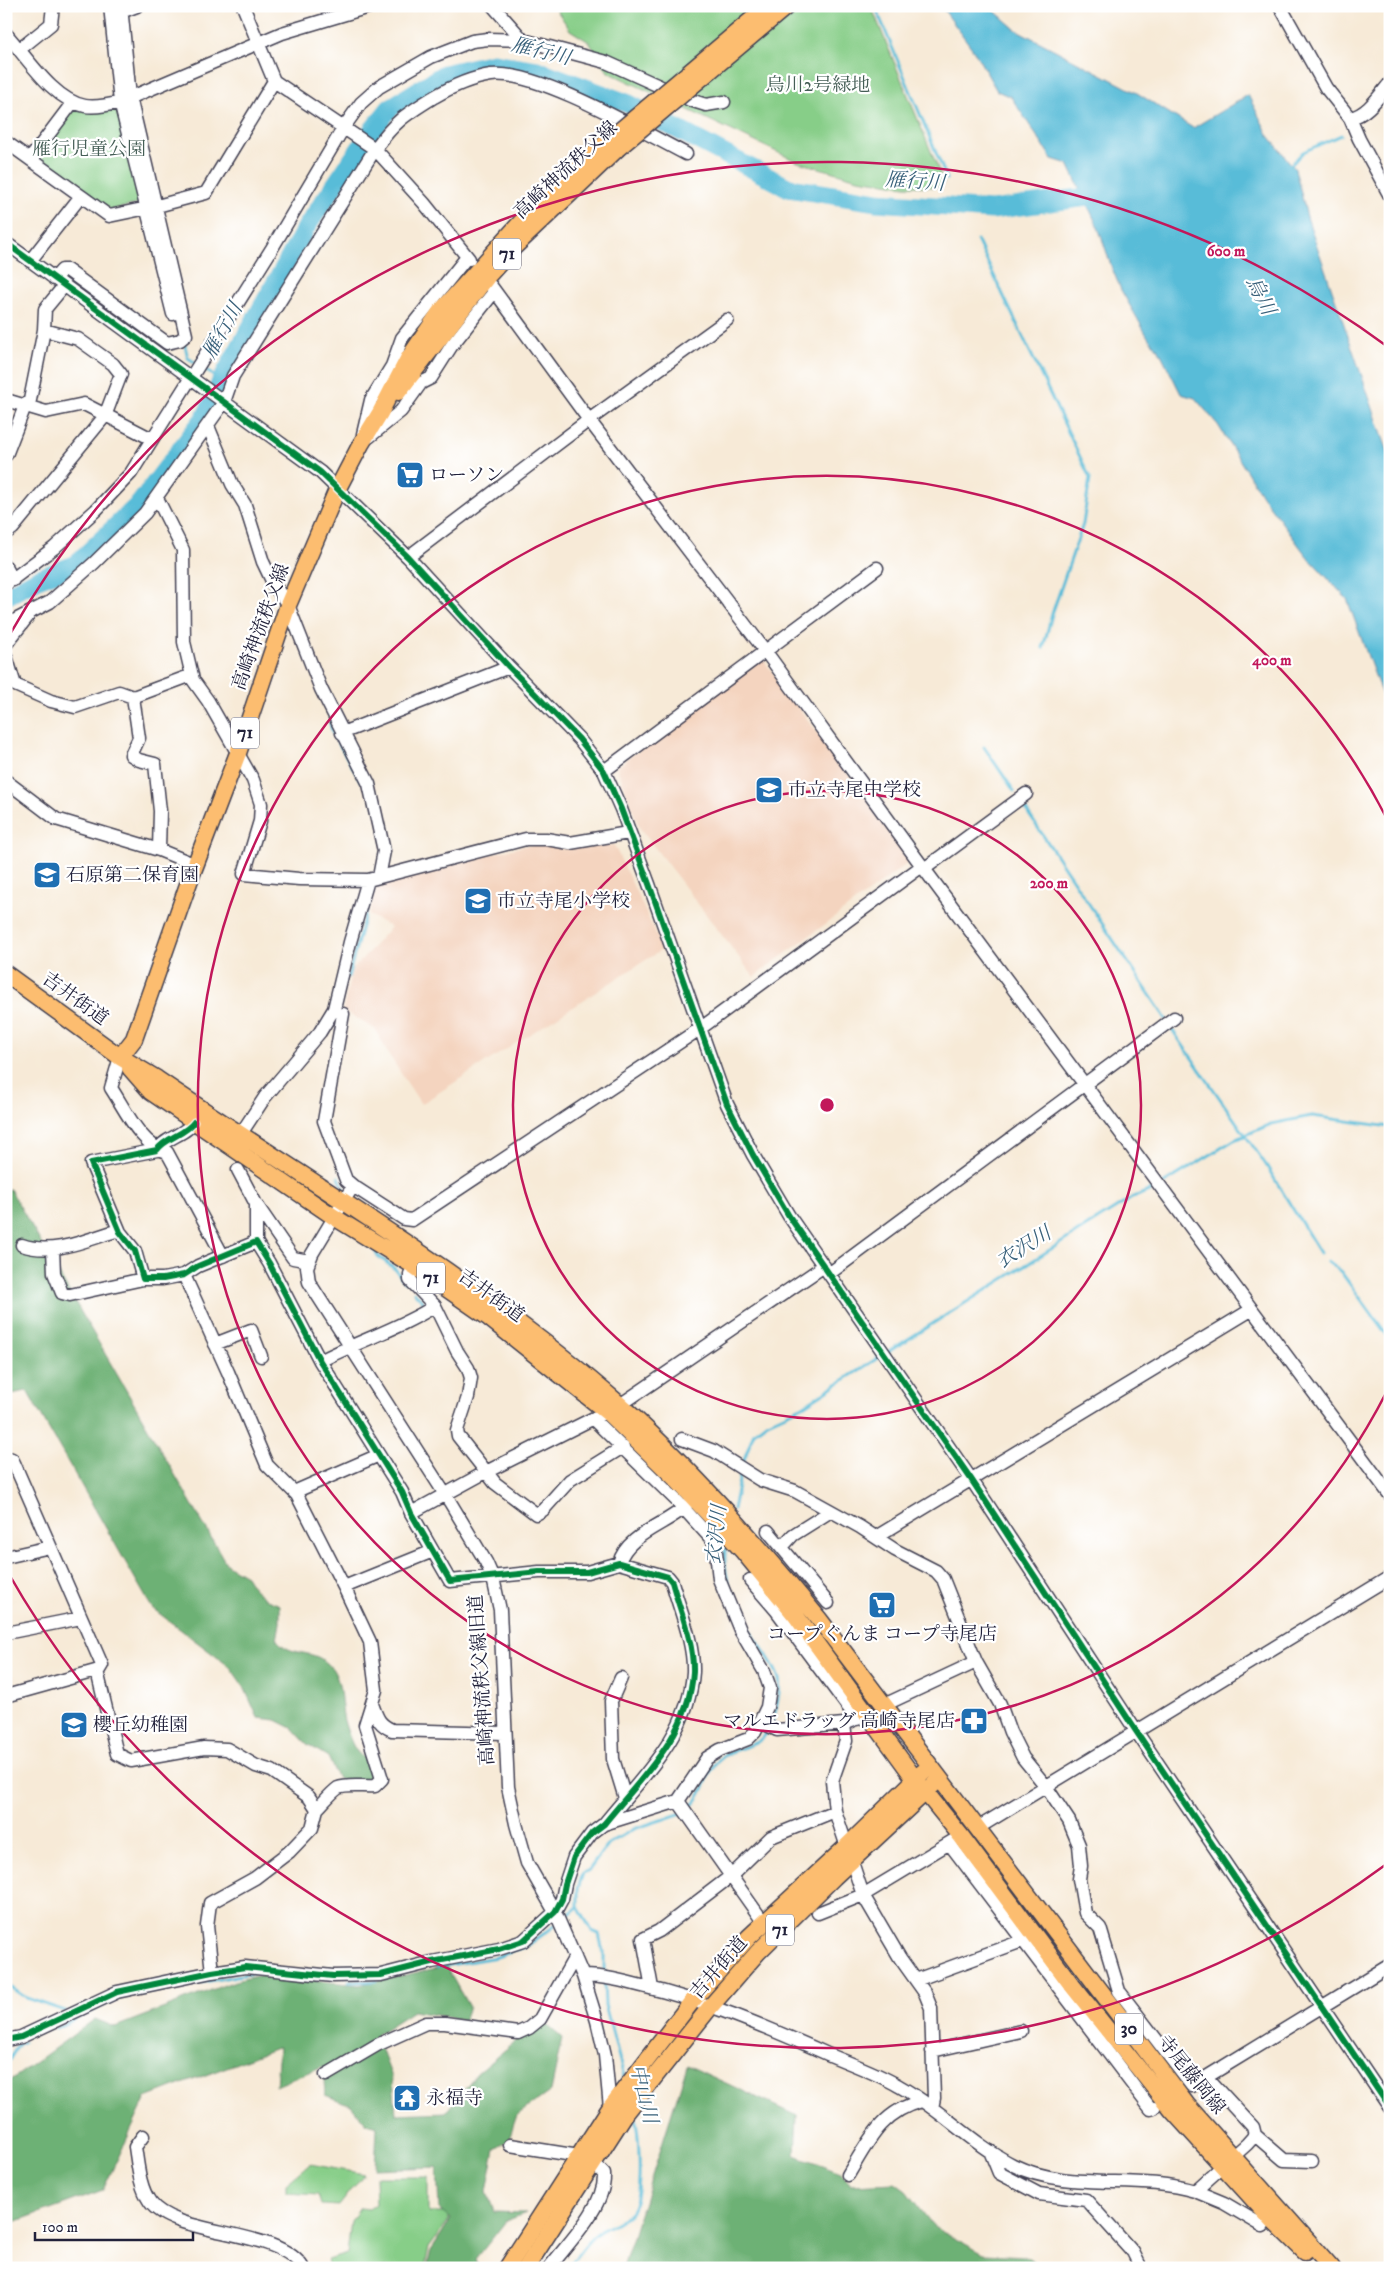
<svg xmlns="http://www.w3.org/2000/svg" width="1396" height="2274" font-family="'IM FELL DW Pica','Noto Serif JP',serif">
  <rect width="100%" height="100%" fill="#fff"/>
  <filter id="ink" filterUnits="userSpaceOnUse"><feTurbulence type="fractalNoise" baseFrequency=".02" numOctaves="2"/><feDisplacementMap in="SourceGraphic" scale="10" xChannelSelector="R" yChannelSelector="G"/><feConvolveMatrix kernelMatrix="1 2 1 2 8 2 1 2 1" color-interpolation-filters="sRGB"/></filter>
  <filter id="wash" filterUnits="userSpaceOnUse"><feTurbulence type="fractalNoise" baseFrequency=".0096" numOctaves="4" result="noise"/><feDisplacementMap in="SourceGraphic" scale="20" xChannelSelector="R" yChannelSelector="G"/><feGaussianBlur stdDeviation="1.12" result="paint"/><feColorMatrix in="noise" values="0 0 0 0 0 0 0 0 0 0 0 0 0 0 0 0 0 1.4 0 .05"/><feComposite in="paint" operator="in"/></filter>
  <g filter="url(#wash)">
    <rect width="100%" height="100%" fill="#f7ead7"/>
    <path fill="#f4d4bf" d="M 760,661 L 764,661 L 912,860 L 754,977 L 639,827 L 617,767 Z
      M 545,844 L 562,849 L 614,845 L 663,949 L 421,1104 L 387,1052 L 376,1030 L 343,1010 L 352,970 L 391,927 L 369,915 L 376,887 L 404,876 L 447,868 L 446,865 L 524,846 Z"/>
    <path fill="#87ce88" stroke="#547862" d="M 554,6 L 871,6 L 944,183 L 938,187 L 905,186 L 858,179 L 798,162 L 608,72 L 589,42 L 570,30 Z
      M 115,109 L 118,111 L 141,199 L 138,204 L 111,210 L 39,159 L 38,154 L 73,110 Z
      M 310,2164 L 364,2174 L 339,2206 L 321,2205 L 318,2195 L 286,2193 L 286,2184 Z
      M 375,2177 L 428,2177 L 428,2213 L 449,2213 L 449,2220 L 429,2247 L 425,2268 L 329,2268 L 327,2260 L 347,2254 L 351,2221 L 360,2208 L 369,2209 L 376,2204 Z"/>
    <path fill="#6db174" stroke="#486a58" d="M 10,1189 L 227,1565 L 246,1576 L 254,1589 L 267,1600 L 280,1605 L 280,1623 L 277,1640 C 292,1658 310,1648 327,1663 C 344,1677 339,1705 345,1724 C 347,1731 351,1742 355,1749 C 363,1761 374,1760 378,1777 L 360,1781 L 338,1779 L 328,1757 L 307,1744 L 292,1728 L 276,1720 L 258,1718 L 244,1687 L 230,1667 L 152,1608 L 27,1391 L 6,1395 L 6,1191 Z
      M 446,1966 L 469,2007 L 464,2020 L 413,2011 L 376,2035 L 393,2080 L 396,2114 L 446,2112 L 477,2073 L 541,2020 L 562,2038 L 551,2091 L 517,2115 L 508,2141 L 495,2149 L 487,2192 L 494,2212 L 526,2213 L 506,2221 L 476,2259 L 480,2268 L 427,2268 L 431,2250 L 451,2219 L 439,2209 L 437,2167 L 375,2169 L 377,2127 L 366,2123 L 351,2105 L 325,2095 L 323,2066 L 276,2086 L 279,2047 L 146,2098 L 103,2190 L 6,2225 L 6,2089 L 11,2080 L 95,2019 L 115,2027 L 235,1981 L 261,1975 L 359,1985 Z
      M 687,2065 L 797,2116 L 795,2155 L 841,2172 L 851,2185 L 895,2183 L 906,2191 L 935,2228 L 984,2254 L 1026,2256 L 1043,2268 L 623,2268 Z"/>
    <path fill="#59bcd8" stroke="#3e6f8a" d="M 941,6 L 989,6 L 1015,29 L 1137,93 L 1193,128 L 1248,95 L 1269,136 L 1295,169 L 1307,217 L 1390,458 L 1390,717 L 1347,599 L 1306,555 L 1262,496 L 1218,425 L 1195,398 L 1181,394 L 1159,350 L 1149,339 L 1121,290 L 1112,268 L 1098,227 L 1068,164 L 1052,159 L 1011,97 L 997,91 L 974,51 Z"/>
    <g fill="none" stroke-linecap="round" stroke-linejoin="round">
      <path stroke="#59bcd8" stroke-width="3" d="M 875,6 L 947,179
        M 1289,167 L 1303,152 L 1341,135
        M 977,240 L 1090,478 L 1083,524 L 1052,614 L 1043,648
        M 184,342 L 188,358 L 196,363
        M 201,367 L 221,381
        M 330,723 L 332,732 L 361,781
        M 984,747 L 1014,791
        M 1024,807 L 1166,1019
        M 348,977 L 374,882
        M 1171,1028 L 1266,1165 L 1320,1253
        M 319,1123 L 323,1136
        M 339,1177 L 345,1192
        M 1163,1184 L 1234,1140 L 1271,1124 L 1312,1116 L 1390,1127
        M 374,1249 L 378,1256 L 395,1269 L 405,1282
        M 1328,1262 L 1341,1272 L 1390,1339
        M 414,1292 L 423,1302
        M 886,1353 L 1132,1198 L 1158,1187
        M 742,1465 L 754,1432 L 766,1423 L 803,1406 L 881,1356
        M 733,1509 L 741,1471
        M 726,1542 C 721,1572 733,1604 749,1629 C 759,1645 773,1661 779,1679 C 781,1688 776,1715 771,1724
        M 687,1809 C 710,1793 702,1772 724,1756 C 739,1745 759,1749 769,1729
        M 578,1907 L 578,1889 L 583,1873 L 589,1870 L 608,1844 L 634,1829 L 682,1813
        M 578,1907 L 592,1931 L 599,1934 L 604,1956 L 604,1975
        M 563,1919 L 578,1907
        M 437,1967 L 497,1957 L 527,1946 L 556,1925
        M 349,1982 L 377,1981
        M 604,1982 L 605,2005 L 625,2080
        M 6,1984 L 26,1998 L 65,2011
        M 149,1992 L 253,1973
        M 56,2028 L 123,1996
        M 6,2065 L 19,2044 L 23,2042
        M 568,2268 C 576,2257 585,2244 595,2235 C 605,2226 621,2223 631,2212 C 644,2196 639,2132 634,2113"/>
      <path stroke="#59bcd8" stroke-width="19" d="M 6,596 L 40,578 L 75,565 L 140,503 L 205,417 L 213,402 L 221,381 L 307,226 L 371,132 L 390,108 L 444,74 L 493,63 L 537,70 L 629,104 L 789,188 L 877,202 L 992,210 L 1109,194"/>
    </g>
  </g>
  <g filter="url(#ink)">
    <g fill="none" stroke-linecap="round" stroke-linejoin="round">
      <defs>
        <path id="minor" d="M 110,6 L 120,102 L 173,314
          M 243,6 L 274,81 L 375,149 L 424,203 L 469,259
          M 493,6 L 523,40
          M 1280,6 L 1326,88 L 1350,118 L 1359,139 L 1390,196
          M 116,14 L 137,6
          M 6,34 C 27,57 53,100 85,106 C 97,108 109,105 120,102 L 282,33 L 372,6
          M 20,49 L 51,24 L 53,6
          M 1350,118 C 1367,115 1379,96 1390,83
          M 6,142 L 109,216 L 157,206 L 206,193 L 274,81
          M 30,159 L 73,102
          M 6,243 L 320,472 L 408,557 L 509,667 L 579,739 L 604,771 L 621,809 L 649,884 L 727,1104 L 753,1155 L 789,1216 L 971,1479 L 1136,1731 L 1390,2108
          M 30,261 L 81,196
          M 54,279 L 62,270 L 67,270 L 167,343 L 180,340 L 186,335 L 130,97 L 121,6
          M 491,286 L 589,420 L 766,652 L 922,866 L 1390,1495
          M 44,330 L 45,309 L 64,286
          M 6,400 L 46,412 L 84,404 L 152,439
          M 208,426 L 232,484 L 245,505 L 263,562 L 274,585 L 288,605 L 321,689 L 369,784 L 384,851 L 379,877
          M 363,434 L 371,400 L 392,366 L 402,338 L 467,257
          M 369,437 L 401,411 L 421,383 L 431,378 L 452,345 L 494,292
          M 6,455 L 25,406 L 30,400 L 44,330 L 78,339 L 113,364 L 121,374 L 105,416 L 13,528 L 6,533
          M 157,498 L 183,550 L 184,642 L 193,680 L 208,701 L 253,780 L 261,804 L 260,821 L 244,874 L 299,879 L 368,880 L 526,839 L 546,839 L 570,843 L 628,833
          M 408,557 L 589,420 L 727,320
          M 6,567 L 13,580
          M 6,584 L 54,548 L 96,510 L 131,473 L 271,250 L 344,127 L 361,103 L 379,87 L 431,57 L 472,41 L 488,39 L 523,40 L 606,62 L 690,100 L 706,105 L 724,102
          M 6,625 L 50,602 L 94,563 L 145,513 L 224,402 L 233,376 L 375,149 C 395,121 405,115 434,97 C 451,87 471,78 491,75 C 536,69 643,132 686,154
          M 6,644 L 28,616
          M 6,656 L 15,685 L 51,701 L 75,707 L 119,692 L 133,697 L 192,675
          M 133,697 L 139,738 L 131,755 L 139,760 L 155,764 L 160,811 L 159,850
          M 342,733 L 509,667
          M 604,771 L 877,568
          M 6,781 L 56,819 L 159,850 L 196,865
          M 924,869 L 1026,794
          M 343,1014 L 324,1121 L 346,1180 L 353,1186
          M 120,1057 L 111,1088 C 125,1109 141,1146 167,1152 L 223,1256
          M 240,1135 L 265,1097 L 320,1032 L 334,1009 L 350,942 L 368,880
          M 238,1170 L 256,1204
          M 256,1242 L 256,1204 L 293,1258 L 309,1261
          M 22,1245 C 54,1256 88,1239 119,1230
          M 53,1249 L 54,1273 L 62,1293 L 70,1295 L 143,1279
          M 414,1266 L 410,1274 L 410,1280 L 435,1306 L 457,1351 L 468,1368 L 471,1378 L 468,1397 L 457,1430 L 458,1436 L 495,1483 L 536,1514 L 543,1510 L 570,1480 L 623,1447
          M 830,1273 L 1174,1018
          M 184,1275 L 228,1372 L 267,1465 L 297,1495 L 344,1587 L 370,1642 L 376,1690 L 365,1725 L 382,1779 L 375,1786 C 365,1787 347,1784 338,1788 C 331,1793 324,1802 317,1809
          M 215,1344 L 251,1330 L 261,1356
          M 320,1361 C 358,1341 399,1329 435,1306
          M 593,1419 L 678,1502 L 715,1543 L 719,1579 L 740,1630 L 764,1671 L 770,1688 L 767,1707 L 755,1732 L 748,1739 L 720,1750 L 707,1758 L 678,1801 L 604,1824
          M 682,1439 L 714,1451 L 760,1480 L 795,1491 L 860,1527 L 895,1550 L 936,1571 L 943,1579 L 976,1662 L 1000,1704 L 1010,1732 L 1023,1758 L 1045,1785 L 1069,1821 L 1079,1845 L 1081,1866 L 1079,1879 L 1085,1913 L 1100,1928 L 1119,1991 L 1192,2086
          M 6,1457 L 12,1459 L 14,1463 L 102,1665 L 99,1670 L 6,1696
          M 294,1492 L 379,1455
          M 411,1513 L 486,1472 L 620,1405 L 824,1266
          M 768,1531 L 828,1603
          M 876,1537 L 1251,1310
          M 782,1547 L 793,1535 L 831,1511
          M 6,1557 L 50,1547
          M 619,1563 C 627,1534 666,1525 686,1506
          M 750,1580 L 776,1610 L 857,1719
          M 344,1587 L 433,1551
          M 6,1633 L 81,1618
          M 97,1671 L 117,1754 L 131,1761 L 204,1748 L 227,1749 L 256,1766 L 272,1771 L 309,1797 L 317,1809 L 312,1828 L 289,1852 L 255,1878 L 210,1903 L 207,1926 L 212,1972
          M 621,1678 L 611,1701 L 613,1759 L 625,1798
          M 372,1704 C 377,1717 378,1724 392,1730 L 504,1733
          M 884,1705 L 976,1662
          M 761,1722 L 777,1730 L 844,1724 L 852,1721
          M 844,1724 L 846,1741 L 832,1781 L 835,1811 L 863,1895 L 900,1958 L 925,1993 L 931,2008 L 934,2098 L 932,2108
          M 678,1801 L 764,1923
          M 976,1829 L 1390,1577
          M 949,1843 L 1151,2109 L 1154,2108
          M 818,1913 L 863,1895 L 956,1839
          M 583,1976 C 604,1976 623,1981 642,1986 C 705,2001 764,2026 823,2052 C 848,2063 875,2072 899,2086 C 939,2108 972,2144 1013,2165 C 1070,2193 1136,2173 1195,2191 L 1247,2144 L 1255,2135 L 1253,2127 L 1207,2077
          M 916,1980 L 1022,1941
          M 652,1988 L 643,1939 L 659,1931 L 731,1876 L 771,1837 L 835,1811
          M 6,2040 L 21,2037 L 117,1992 L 212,1972 L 245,1967 L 333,1976 L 381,1975 L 432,1962 L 499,1949 L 523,1941 L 555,1912 L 562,1899 L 565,1884 L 574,1857 L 592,1833 L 604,1824 C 641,1778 689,1735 693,1672 C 694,1642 680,1611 672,1582 L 668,1577 L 619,1563 L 587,1572 L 539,1572 L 450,1581 L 411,1513 L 402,1492 L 320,1361 L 269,1263 L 256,1242 L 198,1266 L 184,1275 L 163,1279 L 143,1279 L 135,1251 L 120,1232 L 91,1163 L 157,1150 C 166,1137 185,1135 194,1122
          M 932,2051 L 1021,2031
          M 326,2075 L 377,2045 L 426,2023 L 445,2023 L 518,2033 L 529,2028 L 540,2019 L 575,1957
          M 1200,2081 L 1390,1965
          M 610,2108 L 605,2055 L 597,2021 L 583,1976 L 555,1912 L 527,1863 L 516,1824 L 508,1787 L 500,1610 L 493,1578 L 486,1562 L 450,1502 L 309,1282 L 307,1267 L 312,1254 L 353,1186 L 404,1219 L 412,1220 L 701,1028 L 922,866
          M 1255,2135 L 1284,2160 L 1312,2161
          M 143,2136 L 135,2147 C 138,2165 139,2186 150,2202 C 175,2237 280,2228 303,2268
          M 510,2145 L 579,2156
          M 990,2151 L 999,2173 L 1039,2194 L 1086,2200 L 1133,2252 L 1141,2268
          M 848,2175 C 868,2142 881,2111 922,2101
          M 1195,2191 L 1224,2203 L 1263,2226
          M 549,2268 C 568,2243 606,2206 604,2174 L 593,2163"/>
        <path id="major" d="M 398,392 L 487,277 L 515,246 L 617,149
          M 6,974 L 120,1057 L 157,1079 C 312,1184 478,1280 619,1404 C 692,1469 757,1543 819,1619 L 1187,2105 L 1332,2268
          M 120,1057 L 134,1039 L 190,879 L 238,753 L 288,605 L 337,490 L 361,444 L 380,413 L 408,359 L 440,312 L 532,210 L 610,139
          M 130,1068 L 151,1092 L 334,1217 L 414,1266 L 489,1318 L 607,1412 L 676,1479 L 742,1550 L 796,1616 L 915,1779 L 961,1836 L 1071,1984 L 1172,2110 L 1274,2222 L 1305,2252
          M 507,2268 L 610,2108 L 693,2000 L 749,1937 L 846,1847 L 923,1772
          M 526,2268 L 625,2114 L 711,2006 L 758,1952 L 834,1877 L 933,1785"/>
      </defs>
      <use href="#minor" stroke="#424052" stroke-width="15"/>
      <use href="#major" stroke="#424052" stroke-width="19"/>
      <use href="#minor" stroke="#fff" stroke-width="12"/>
      <use href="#major" stroke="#fcbd6f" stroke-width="16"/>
      <defs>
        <path id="major-bridge" d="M 610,139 L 768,6
          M 617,149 L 787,6"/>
      </defs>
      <use href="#major-bridge" stroke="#424052" stroke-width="19" stroke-linecap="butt"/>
      <use href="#major-bridge" stroke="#fcbd6f" stroke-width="16"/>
      <defs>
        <path id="cycleway" d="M 6,243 L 320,472 L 408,557 L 509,667 L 579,739 L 604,771 L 621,809 L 649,884 L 727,1104 L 753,1155 L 789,1216 L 971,1479 L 1136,1731 L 1390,2108
          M 6,2040 L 21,2037 L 117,1992 L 212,1972 L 245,1967 L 333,1976 L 381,1975 L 432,1962 L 499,1949 L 523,1941 L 555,1912 L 562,1899 L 565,1884 L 574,1857 L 592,1833 L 604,1824 C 641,1778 689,1735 693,1672 C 694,1642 680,1611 672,1582 L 668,1577 L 619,1563 L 587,1572 L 539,1572 L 450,1581 L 411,1513 L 402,1492 L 320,1361 L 269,1263 L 256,1242 L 198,1266 L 184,1275 L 163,1279 L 143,1279 L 135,1251 L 120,1232 L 91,1163 L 157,1150 C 166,1137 185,1135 194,1122"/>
      </defs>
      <use href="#cycleway" stroke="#fff" stroke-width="9"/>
      <use href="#cycleway" stroke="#00873e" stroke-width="6"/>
    </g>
  </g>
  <g fill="none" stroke="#c2185b" stroke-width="2.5">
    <circle cx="827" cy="1105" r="314"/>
    <path d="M1387 1391A629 629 0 1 1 1387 819"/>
    <path d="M1388 1863A943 943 0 0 1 6 1569M6 641A943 943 0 0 1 1388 347"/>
  </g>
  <defs>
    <symbol id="supermarket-square" viewBox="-11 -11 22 22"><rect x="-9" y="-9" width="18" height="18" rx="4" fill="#1f6fb2" stroke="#fff"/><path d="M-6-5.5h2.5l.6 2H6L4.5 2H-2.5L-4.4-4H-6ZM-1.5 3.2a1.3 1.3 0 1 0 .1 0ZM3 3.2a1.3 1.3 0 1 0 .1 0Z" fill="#fff"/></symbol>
    <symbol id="school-square" viewBox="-11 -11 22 22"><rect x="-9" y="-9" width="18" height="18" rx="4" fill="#1f6fb2" stroke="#fff"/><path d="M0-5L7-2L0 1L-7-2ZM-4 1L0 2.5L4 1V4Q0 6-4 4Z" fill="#fff"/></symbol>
    <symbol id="pharmacy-square" viewBox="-11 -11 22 22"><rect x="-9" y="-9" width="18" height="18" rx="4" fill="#1f6fb2" stroke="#fff"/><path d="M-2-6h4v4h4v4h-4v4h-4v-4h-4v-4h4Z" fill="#fff"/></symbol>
    <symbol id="temple-square" viewBox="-11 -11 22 22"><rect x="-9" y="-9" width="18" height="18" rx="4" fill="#1f6fb2" stroke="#fff"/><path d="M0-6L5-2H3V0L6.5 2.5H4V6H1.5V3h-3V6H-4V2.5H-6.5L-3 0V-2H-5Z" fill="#fff"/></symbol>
  </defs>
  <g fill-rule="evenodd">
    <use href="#supermarket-square" x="394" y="459" width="32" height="32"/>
    <use href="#school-square" x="753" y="774" width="32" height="32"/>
    <use href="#school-square" x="31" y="859" width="32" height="32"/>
    <use href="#school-square" x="462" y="885" width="32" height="32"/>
    <use href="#supermarket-square" x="866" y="1589" width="32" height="32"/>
    <use href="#pharmacy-square" x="958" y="1705" width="32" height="32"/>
    <use href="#school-square" x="58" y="1709" width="32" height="32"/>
    <use href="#temple-square" x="391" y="2082" width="32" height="32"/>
  </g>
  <g text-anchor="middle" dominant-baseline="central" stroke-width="4.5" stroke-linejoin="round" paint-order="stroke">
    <g fill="#fff" stroke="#646476" stroke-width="1">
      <rect x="493" y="238.5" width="28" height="31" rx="4"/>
      <rect x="231" y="717.5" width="28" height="31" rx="4"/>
      <rect x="417" y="1262.5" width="28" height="31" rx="4"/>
      <rect x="766" y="1914.5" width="28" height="31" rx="4"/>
      <rect x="1115" y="2013.5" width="28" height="31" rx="4"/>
    </g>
    <g font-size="18" font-weight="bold" fill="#22223b">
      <text x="507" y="254">71</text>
      <text x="245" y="733">71</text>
      <text x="431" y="1278">71</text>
      <text x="780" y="1930">71</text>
      <text x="1129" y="2029">30</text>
    </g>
    <g font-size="19" fill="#455e56" stroke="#fff">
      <text x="818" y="85">烏川2号緑地</text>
      <text x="89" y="149">雁行児童公園</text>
    </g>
    <g font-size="19" fill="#22223b" stroke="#fff">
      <text transform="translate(566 170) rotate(-43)">高崎神流秩父線</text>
      <text transform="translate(261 627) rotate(-70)">高崎神流秩父線</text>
      <text transform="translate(75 999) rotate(36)">吉井街道</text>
      <text transform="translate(491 1296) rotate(36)">吉井街道</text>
      <text transform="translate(482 1680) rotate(-94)">高崎神流秩父線旧道</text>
      <text transform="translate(719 1968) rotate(-49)">吉井街道</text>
      <text transform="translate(1191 2075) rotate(51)">寺尾藤岡線</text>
    </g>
    <g font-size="19" fill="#22223b" stroke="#fff" text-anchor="start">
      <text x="429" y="475">ローソン</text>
      <text x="788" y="790">市立寺尾中学校</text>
      <text x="66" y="875">石原第二保育園</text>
      <text x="497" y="901">市立寺尾小学校</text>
      <text x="882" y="1634" text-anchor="middle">コープぐんま コープ寺尾店</text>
      <text x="955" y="1721" text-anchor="end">マルエドラッグ 高崎寺尾店</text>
      <text x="93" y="1725">櫻丘幼稚園</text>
      <text x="426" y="2098">永福寺</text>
    </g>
    <g font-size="20" font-style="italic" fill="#38607a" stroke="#fff">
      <text transform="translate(541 52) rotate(14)">雁行川</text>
      <text transform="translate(915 182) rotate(4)">雁行川</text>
      <text transform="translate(1260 296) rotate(63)">烏川</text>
      <text transform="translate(223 331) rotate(-61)">雁行川</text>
      <text transform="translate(1024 1248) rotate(-32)">衣沢川</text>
      <text transform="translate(717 1535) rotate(-84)">衣沢川</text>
      <text transform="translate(643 2094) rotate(76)">中山川</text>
    </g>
  </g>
  <circle cx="827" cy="1105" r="8" fill="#c2185b" stroke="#fff" stroke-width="2.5"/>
  <g font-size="15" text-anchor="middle" font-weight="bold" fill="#c2185b" stroke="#fff" stroke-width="4.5" stroke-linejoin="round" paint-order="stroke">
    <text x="1226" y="256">600 m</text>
    <text x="1272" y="665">400 m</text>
    <text x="1049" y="888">200 m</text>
  </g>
  <rect width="1396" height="2274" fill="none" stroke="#fff" stroke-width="25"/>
  <path d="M35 2232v8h158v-8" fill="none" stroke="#22223b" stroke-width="2.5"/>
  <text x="42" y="2232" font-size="15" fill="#22223b" stroke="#ffffff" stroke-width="4" paint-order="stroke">100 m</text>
</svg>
